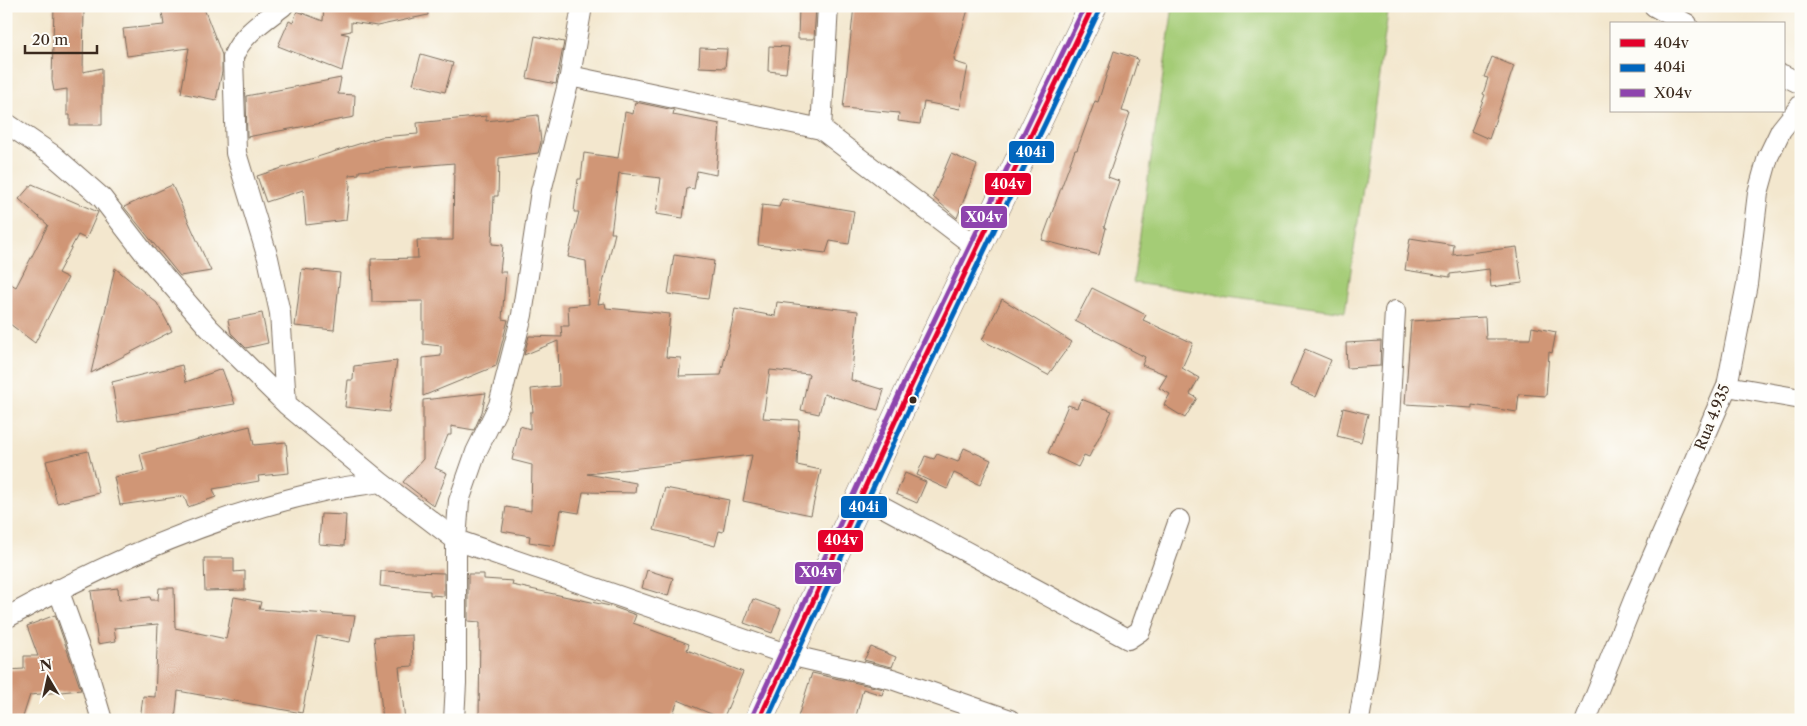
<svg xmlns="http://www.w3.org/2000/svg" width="1807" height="726" font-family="'Libre Caslon Text',serif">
  <rect width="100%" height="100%" fill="#fdfcf7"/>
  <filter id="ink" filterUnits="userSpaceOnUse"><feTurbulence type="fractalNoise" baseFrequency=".02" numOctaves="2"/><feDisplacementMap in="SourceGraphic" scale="10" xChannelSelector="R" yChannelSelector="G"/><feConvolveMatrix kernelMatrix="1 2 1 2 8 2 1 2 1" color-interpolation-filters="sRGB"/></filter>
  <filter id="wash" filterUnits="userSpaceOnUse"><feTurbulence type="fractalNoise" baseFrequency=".0096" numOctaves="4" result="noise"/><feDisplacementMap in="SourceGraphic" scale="20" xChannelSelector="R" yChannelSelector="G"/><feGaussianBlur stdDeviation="1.12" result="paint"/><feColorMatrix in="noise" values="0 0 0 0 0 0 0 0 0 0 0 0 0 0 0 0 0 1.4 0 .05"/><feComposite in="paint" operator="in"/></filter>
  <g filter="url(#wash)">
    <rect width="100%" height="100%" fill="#f3e7ce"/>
    <path fill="#a4cc76" stroke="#707b4a" d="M 1173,6 L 1389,6 L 1345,312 L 1133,283 Z"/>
    <g id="blocks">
      <path fill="#d09676" d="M 54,6 L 84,6 L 83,72 L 102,68 L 102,125 L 70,125 L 70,115 L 67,115 L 67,89 L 54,91 L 52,80 Z
        M 161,6 L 203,6 L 222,55 L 222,72 L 216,100 L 181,93 L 189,48 L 127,56 L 123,29 L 164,25 Z
        M 324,6 L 427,6 L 428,15 L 377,26 L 351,22 L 351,31 L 341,33 L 349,35 L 342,71 L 278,46 L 289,21 L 293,23 L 297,11 L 323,21 Z
        M 799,6 L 816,6 L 814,39 L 798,39 Z
        M 854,6 L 969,6 L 954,58 L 955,62 L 968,66 L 960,109 L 924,102 L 920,124 L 898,121 L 899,113 L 843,108 Z
        M 535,36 L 564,42 L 556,84 L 527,78 Z
        M 769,46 L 789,47 L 786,73 L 768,71 Z
        M 700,48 L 727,49 L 725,68 L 699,67 Z
        M 1114,51 L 1138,59 L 1122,111 L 1130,113 L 1108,177 L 1119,181 L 1104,227 L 1106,228 L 1099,255 L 1042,240 L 1075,150 L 1077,150 L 1095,101 L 1098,102 Z
        M 421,54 L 453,63 L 445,92 L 413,84 Z
        M 1492,57 L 1514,66 L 1489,139 L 1471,131 L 1485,95 L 1483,94 L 1488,78 L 1484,77 Z
        M 341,78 L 338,94 L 355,95 L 354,117 L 247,137 L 246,96 Z
        M 635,102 L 674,110 L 673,115 L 720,124 L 716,175 L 697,171 L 694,189 L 687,188 L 683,218 L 656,214 L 661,178 L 619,173 L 611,233 L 615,233 L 598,304 L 605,303 L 606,308 L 670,314 L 666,357 L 681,358 L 679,376 L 721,375 L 735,309 L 775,316 L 777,302 L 858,311 L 851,380 L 884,390 L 878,410 L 824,394 L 819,414 L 801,410 L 809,374 L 770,370 L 763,418 L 799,420 L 797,465 L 821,470 L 811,515 L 743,501 L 752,455 L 587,474 L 636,483 L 635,493 L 583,492 L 579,513 L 561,510 L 555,546 L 529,542 L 530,536 L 502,531 L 506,507 L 531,511 L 532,465 L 512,460 L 520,426 L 530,429 L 530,412 L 533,412 L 531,389 L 559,386 L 558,341 L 524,355 L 529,336 L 562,337 L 561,326 L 569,326 L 568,306 L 589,304 L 586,261 L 568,257 L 579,212 L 574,212 L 578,179 L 581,179 L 584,153 L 618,158 L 625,112 L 633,114 Z
        M 538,115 L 541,142 L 538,153 L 499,158 L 498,196 L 494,196 L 492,244 L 503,245 L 500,272 L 506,272 L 502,319 L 508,320 L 496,366 L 423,396 L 423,358 L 441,356 L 441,346 L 423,344 L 423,301 L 372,302 L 371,259 L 418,258 L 417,240 L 453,240 L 454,163 L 359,171 L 359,174 L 349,175 L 350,185 L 346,220 L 306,225 L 303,190 L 266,202 L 257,176 L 381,137 L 418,134 L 417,123 L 486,116 L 486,121 Z
        M 951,154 L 977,165 L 957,218 L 933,197 Z
        M 32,184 L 98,212 L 86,239 L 78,235 L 58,273 L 68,278 L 35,343 L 6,321 L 6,281 L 16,287 L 48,225 L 19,199 Z
        M 172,185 L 211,271 L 180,276 L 124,207 Z
        M 782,199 L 854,211 L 849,244 L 830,241 L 826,253 L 758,245 L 762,205 L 779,207 Z
        M 1410,238 L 1454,245 L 1453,255 L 1517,247 L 1522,283 L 1491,287 L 1489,269 L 1450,274 L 1450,277 L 1405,270 Z
        M 674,255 L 714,261 L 708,299 L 668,294 Z
        M 115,268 L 157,303 L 172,331 L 91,373 Z
        M 302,269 L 340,273 L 334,330 L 295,326 Z
        M 1092,288 L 1146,315 L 1143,320 L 1193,343 L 1182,368 L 1199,378 L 1190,394 L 1197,398 L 1185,418 L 1164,405 L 1170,394 L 1159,388 L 1167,375 L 1142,365 L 1145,357 L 1075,321 Z
        M 1002,299 L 1072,342 L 1048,375 L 982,340 Z
        M 262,313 L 268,343 L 246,348 L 231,333 L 228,320 Z
        M 1485,317 L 1486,339 L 1530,339 L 1532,327 L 1556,332 L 1552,353 L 1549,352 L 1546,396 L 1519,394 L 1517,412 L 1472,405 L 1472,408 L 1405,404 L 1411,321 Z
        M 1381,341 L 1380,366 L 1347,368 L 1346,343 Z
        M 1305,349 L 1331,360 L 1316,397 L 1290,386 Z
        M 397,361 L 389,412 L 345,407 L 348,380 L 353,380 L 354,366 Z
        M 182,365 L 186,382 L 222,369 L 235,404 L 118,422 L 112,382 Z
        M 486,393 L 482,412 L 474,430 L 451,426 L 451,435 L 448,435 L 435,468 L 447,473 L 434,506 L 403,482 L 423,459 L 423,400 Z
        M 1081,399 L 1112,411 L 1089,457 L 1084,455 L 1078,467 L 1048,453 L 1068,405 L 1077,408 Z
        M 1343,408 L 1368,414 L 1361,442 L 1337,436 Z
        M 250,426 L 254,445 L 286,442 L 289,473 L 258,476 L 259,481 L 213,489 L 216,497 L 188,507 L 184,496 L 120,505 L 114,477 L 144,471 L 140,454 Z
        M 964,448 L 991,460 L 980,485 L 954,473 L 947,489 L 917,475 L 925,456 L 934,459 L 937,454 L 958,462 Z
        M 88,451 L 99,493 L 57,503 L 46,461 Z
        M 905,473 L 926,482 L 917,503 L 896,494 Z
        M 665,488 L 729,500 L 723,532 L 719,531 L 715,546 L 654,530 Z
        M 321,514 L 346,515 L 344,546 L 319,544 Z
        M 204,558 L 234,558 L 234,572 L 245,571 L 245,590 L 205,591 Z
        M 647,570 L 673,578 L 668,596 L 642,588 Z
        M 381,571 L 444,573 L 444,596 L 430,595 L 430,591 L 380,586 Z
        M 468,574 L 484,574 L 484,579 L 513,581 L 512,585 L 610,606 L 636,615 L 633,623 L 689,644 L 687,650 L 743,672 L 723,719 L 678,700 L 671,720 L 479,720 L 480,622 L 468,621 Z
        M 118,588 L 119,600 L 150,597 L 151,600 L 158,600 L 159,588 L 174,588 L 175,628 L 226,639 L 234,597 L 261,602 L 259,609 L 355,616 L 350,642 L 317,636 L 302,713 L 178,691 L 175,720 L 140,720 L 143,696 L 155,697 L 158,624 L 114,628 L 116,641 L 98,644 L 91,591 Z
        M 753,599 L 781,609 L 772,633 L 744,623 Z
        M 55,615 L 81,690 L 30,695 L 22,720 L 6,720 L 8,670 L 24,669 L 24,656 L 38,656 L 27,626 Z
        M 412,635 L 413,666 L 399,667 L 405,720 L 383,720 L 374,637 Z
        M 871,647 L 896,657 L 892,667 L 864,660 Z
        M 812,673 L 884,689 L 882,695 L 863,689 L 855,720 L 797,720 Z"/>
    </g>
  </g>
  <g filter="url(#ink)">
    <use href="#blocks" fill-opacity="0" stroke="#7b6c5c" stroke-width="1"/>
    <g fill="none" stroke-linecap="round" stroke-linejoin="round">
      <defs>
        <path id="minor" d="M 283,6 C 264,21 242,34 233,57 L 236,153 L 268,258 L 280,313 L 286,404
          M 1654,6 L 1687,24
          M 1783,75 L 1801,84
          M 570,76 L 821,129 L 977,248
          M 6,123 L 53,155 L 102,198 L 149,259 L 209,328 L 286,404 L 380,482 L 456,540 L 789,655 L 892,679 L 1010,720
          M 821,129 L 828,6
          M 1727,386 L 1801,399
          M 861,495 L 1128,639 L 1140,631 L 1179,520
          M 58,589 L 87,670 L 102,720
          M 6,618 C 104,564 214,515 323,491 C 342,487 361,485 380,482
          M 454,720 L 456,683 L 456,540 L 459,501 L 476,452 L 499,405 L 522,315 L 541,191 L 570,76 L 582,6
          M 1359,720 C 1383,585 1387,447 1395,311
          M 1586,720 L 1635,597 L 1727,386 L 1747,284 L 1758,193 L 1768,157 L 1781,130 L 1801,105"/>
        <path id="secondary" d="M 759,720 L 913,382 L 1093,6"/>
      </defs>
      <use href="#minor" stroke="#7b6c5c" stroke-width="22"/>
      <use href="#secondary" stroke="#7b6c5c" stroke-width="29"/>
      <use href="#minor" stroke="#fff" stroke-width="20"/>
      <use href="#secondary" stroke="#fff" stroke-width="28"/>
      <defs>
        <path id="bus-1" d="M 759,720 L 913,382 L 1093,6"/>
        <path id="bus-2" d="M 767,720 L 920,385 L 1100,9"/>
        <path id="bus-3" d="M 752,717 L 906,379 L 1085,6"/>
      </defs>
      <use href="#bus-1" stroke="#fdfcf7" stroke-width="9"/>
      <use href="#bus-2" stroke="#fdfcf7" stroke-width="9"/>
      <use href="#bus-3" stroke="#fdfcf7" stroke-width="9"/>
      <use href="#bus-1" stroke="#e4002b" stroke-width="5"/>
      <use href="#bus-2" stroke="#0065bd" stroke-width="5"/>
      <use href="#bus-3" stroke="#8e44ad" stroke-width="5"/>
    </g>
  </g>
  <circle fill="#3b2a1e" stroke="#fdfcf7" stroke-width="2" cx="913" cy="400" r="4.5"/>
  <g text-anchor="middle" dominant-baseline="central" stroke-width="4.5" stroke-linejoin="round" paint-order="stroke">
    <g font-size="15" fill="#3b2a1e" stroke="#fdfcf7">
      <text transform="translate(1712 417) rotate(-68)">Rua 4.935</text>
    </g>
  </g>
  <g stroke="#fdfcf7" stroke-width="2">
    <rect x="1008" y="140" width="47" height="24" rx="5" fill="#0065bd"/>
    <rect x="984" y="172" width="48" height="24" rx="5" fill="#e4002b"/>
    <rect x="960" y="205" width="48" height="24" rx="5" fill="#8e44ad"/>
    <rect x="840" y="495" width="48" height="24" rx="5" fill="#0065bd"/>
    <rect x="817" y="529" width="47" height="24" rx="5" fill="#e4002b"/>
    <rect x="794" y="561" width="48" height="24" rx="5" fill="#8e44ad"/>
  </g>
  <g font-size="14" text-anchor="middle" font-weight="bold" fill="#fff">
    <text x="1031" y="157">404i</text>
    <text x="1008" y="189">404v</text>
    <text x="984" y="222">X04v</text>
    <text x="864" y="512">404i</text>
    <text x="841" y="545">404v</text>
    <text x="818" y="577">X04v</text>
  </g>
  <rect width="1807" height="726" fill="none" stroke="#fdfcf7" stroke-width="25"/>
  <rect x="1610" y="22" width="175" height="90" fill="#fdfcf7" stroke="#afa8a0"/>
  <rect x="1620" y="39" width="25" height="8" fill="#e4002b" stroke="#afa8a0"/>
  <text x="1654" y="48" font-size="15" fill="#3b2a1e">404v</text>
  <rect x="1620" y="64" width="25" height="8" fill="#0065bd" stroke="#afa8a0"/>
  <text x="1654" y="72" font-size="15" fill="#3b2a1e">404i</text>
  <rect x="1620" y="89" width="25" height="8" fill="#8e44ad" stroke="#afa8a0"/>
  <text x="1654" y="98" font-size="15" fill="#3b2a1e">X04v</text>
  <g transform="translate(48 678) rotate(351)" stroke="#fdfcf7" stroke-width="4" paint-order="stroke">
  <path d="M0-4L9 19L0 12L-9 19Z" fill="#3b2a1e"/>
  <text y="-8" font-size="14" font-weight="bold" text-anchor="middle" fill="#3b2a1e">N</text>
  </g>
  <path d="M25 45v8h72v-8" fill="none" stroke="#3b2a1e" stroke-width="2.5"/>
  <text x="32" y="45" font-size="15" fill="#3b2a1e" stroke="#fdfcf7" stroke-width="4" paint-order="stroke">20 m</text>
</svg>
